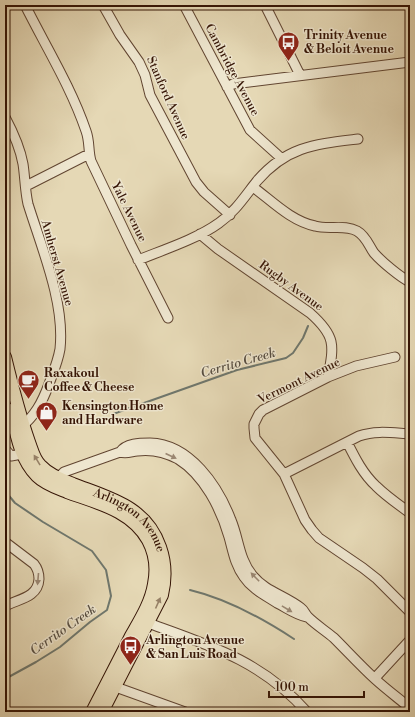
<svg xmlns="http://www.w3.org/2000/svg" width="415" height="717" font-family="'Libre Bodoni',serif">
  <rect width="100%" height="100%" fill="#e5d8b5"/>
  <filter id="stains"><feTurbulence type="fractalNoise" baseFrequency=".005" numOctaves="4"/><feColorMatrix values="0 0 0 0 .2 0 0 0 0 .09 0 0 0 0 .02 0 0 0 .5 -.17"/></filter>
  <radialGradient id="worn" r=".72"><stop offset=".6" stop-color="#630" stop-opacity="0"/><stop offset="1" stop-color="#630" stop-opacity=".3"/></radialGradient>
  <g fill="none" stroke-linecap="round" stroke-linejoin="round">
    <path stroke="#6f776d" stroke-width="2" d="M 113,414 L 237,370 L 286,358 L 293,353 L 303,338 L 308,326
      M 5,491 L 15,503 L 43,522 L 92,551 L 106,570 L 111,596 L 107,610 L 90,622 L 60,647 L 36,662 L 5,679
      M 190,590 C 228,599 262,618 294,639"/>
    <defs>
      <path id="minor" d="M 25,5 C 46,47 71,87 86,131 C 90,142 88,151 91,161 L 131,245 L 168,318
        M 103,5 L 120,35 L 139,62 L 145,75 L 150,95 L 196,182 L 204,192 L 230,215
        M 184,5 L 250,130 L 281,158
        M 265,5 L 300,75
        M 227,87 L 233,84 L 410,62
        M 5,117 C 13,132 20,147 23,164 C 25,177 25,191 28,204 C 42,249 65,303 60,349 C 58,361 53,373 49,384 C 42,403 35,416 19,429
        M 26,186 L 89,154
        M 253,187 C 272,201 291,221 315,226 C 329,230 345,224 357,231 C 366,236 369,246 374,253 C 382,262 400,277 410,282
        M 200,234 L 218,249 L 310,313 C 336,336 334,345 328,377
        M 138,260 C 163,250 197,239 219,223 C 235,212 245,196 257,181 C 287,146 316,144 358,139
        M 395,357 L 356,366 L 328,377 L 263,410 L 259,414 L 254,424 L 254,428 L 255,438 L 284,474 L 305,520 L 312,530 L 319,538 L 363,568 L 377,579 L 410,612
        M 5,434 L 7,430 L 15,425
        M 347,442 C 355,458 363,474 376,486 C 386,496 399,505 410,513
        M 5,449 L 11,456 L 22,454
        M 120,452 C 126,454 130,452 137,451 C 152,449 165,452 178,459 C 204,475 221,509 229,537 C 233,551 235,565 244,577 C 252,589 265,595 277,603 C 287,608 296,615 307,617
        M 284,474 L 359,436 C 376,430 393,433 410,434
        M 58,478 L 64,472 L 120,452 C 126,443 140,443 150,443 C 190,444 218,486 231,520 C 239,539 239,560 253,576 C 265,591 286,596 301,608 C 304,610 305,614 308,617 C 316,625 326,631 334,638 C 348,652 361,666 375,679 C 386,689 398,698 410,708
        M 5,542 L 34,564 C 38,569 39,573 39,579 C 38,598 18,599 5,606
        M 148,623 C 209,645 262,661 307,712
        M 375,678 L 410,640
        M 110,685 L 185,712"/>
      <g id="major">
        <path id="s1" d="M 5,357 C 12,386 19,414 29,442 C 32,450 34,460 41,466 C 49,475 62,480 73,484 C 109,498 146,506 160,547 C 166,564 166,578 162,595 L 102,712"/>
        <path d="M 11,410 C 16,433 20,459 37,476 C 45,484 57,488 67,492 C 97,503 131,510 148,540 C 155,553 157,569 154,584 C 151,603 140,620 131,636 C 118,662 105,687 92,712"/>
      </g>
    </defs>
    <use href="#minor" stroke="#614531" stroke-width="11"/>
    <use href="#major" stroke="#351405" stroke-width="14"/>
    <use href="#minor" stroke="#eee6cf" stroke-width="9"/>
    <use href="#major" stroke="#e5d8b5" stroke-width="12"/>
  </g>
  <defs><path id="oneway-solid" d="M-6-.8H1V-3.2L6.5 0L1 3.2V.8H-6Z"/></defs>
  <g fill="#9b8874">
    <use href="#oneway-solid" transform="translate(171 456) rotate(25)"/>
    <use href="#oneway-solid" transform="translate(255 577) rotate(-134)"/>
    <use href="#oneway-solid" transform="translate(38 579) rotate(95)"/>
    <use href="#oneway-solid" transform="translate(287 609) rotate(31)"/>
  </g>
  <g fill="#968066">
    <use href="#oneway-solid" transform="translate(37 460) rotate(-121)"/>
    <use href="#oneway-solid" transform="translate(158 603) rotate(-66)"/>
  </g>
  <defs>
    <symbol id="bus-pin" viewBox="-11 -11 22 30"><path d="M0 17L-7.5 6A9.5 9.5 0 1 1 7.5 6Z" fill="#8f2418" stroke="#eee6cf"/><path d="M-5-6H5V4H4V6H2V4H-2V6H-4V4H-5ZM-3.5-4V0h7V-4ZM-3.5 1.2v1.5H-2V1.2ZM2 1.2v1.5H3.5V1.2Z" fill="#fff"/></symbol>
    <symbol id="cafe-pin" viewBox="-11 -11 22 30"><path d="M0 17L-7.5 6A9.5 9.5 0 1 1 7.5 6Z" fill="#8f2418" stroke="#eee6cf"/><path d="M-5.5-4.5H6V0H3Q3 3.5 0 3.5H-2.5Q-5.5 3.5-5.5 0ZM3-3.2v2h1.7v-2ZM-6 4.5H4V6H-6Z" fill="#fff"/></symbol>
    <symbol id="shop-pin" viewBox="-11 -11 22 30"><path d="M0 17L-7.5 6A9.5 9.5 0 1 1 7.5 6Z" fill="#8f2418" stroke="#eee6cf"/><path d="M-5-2.5h2.3a2.7 3.5 0 0 1 5.4 0H5L5.5 6h-11ZM-1.5-2.5h3a1.5 2.3 0 0 0-3 0Z" fill="#fff"/></symbol>
  </defs>
  <g fill-rule="evenodd">
    <use href="#bus-pin" x="276" y="30" width="25" height="34"/>
    <use href="#cafe-pin" x="16" y="368" width="25" height="34"/>
    <use href="#shop-pin" x="34" y="400" width="25" height="34"/>
    <use href="#bus-pin" x="118" y="634" width="25" height="34"/>
  </g>
  <g text-anchor="middle" dominant-baseline="central" stroke-width="3" stroke-linejoin="round" paint-order="stroke">
    <g font-size="12" font-weight="bold" fill="#351405" stroke="#eee6cf" text-anchor="start">
      <text x="304" y="35">Trinity Avenue<tspan x="304" dy="14">&amp; Beloit Avenue</tspan></text>
      <text x="44" y="373">Raxakoul<tspan x="44" dy="14">Coffee &amp; Cheese</tspan></text>
      <text x="62" y="406">Kensington Home<tspan x="62" dy="14">and Hardware</tspan></text>
      <text x="146" y="640">Arlington Avenue<tspan x="146" dy="14">&amp; San Luis Road</tspan></text>
    </g>
    <g font-size="12" fill="#351405" stroke="#eee6cf">
      <text transform="translate(232 70) rotate(62)">Cambridge Avenue</text>
      <text transform="translate(168 98) rotate(66)">Stanford Avenue</text>
      <text transform="translate(129 212) rotate(64)">Yale Avenue</text>
      <text transform="translate(57 263) rotate(74)">Amherst Avenue</text>
      <text transform="translate(291 286) rotate(36)">Rugby Avenue</text>
      <text transform="translate(299 381) rotate(-26)">Vermont Avenue</text>
      <text stroke="none"><textPath href="#s1" startOffset="222">Arlington Avenue</textPath></text>
    </g>
    <g font-size="13" font-style="italic" fill="#574e42" stroke="#eee6cf">
      <text transform="translate(238 363) rotate(-16)">Cerrito Creek</text>
      <text transform="translate(63 630) rotate(-35)">Cerrito Creek</text>
    </g>
  </g>
  <rect width="415" height="717" fill="none" stroke="#e5d8b5" stroke-width="20"/>
  <rect x="6" y="6" width="403" height="705" fill="none" stroke="#351405" stroke-width="2"/>
  <rect x="10" y="10" width="395" height="697" fill="none" stroke="#351405"/>
  <path d="M269 691v6h95v-6" fill="none" stroke="#351405" stroke-width="2"/>
  <text x="275" y="691" font-size="12" fill="#351405" stroke="#eee6cf" stroke-width="3" paint-order="stroke">100 m</text>
  <rect width="100%" height="100%" filter="url(#stains)"/>
  <rect width="100%" height="100%" fill="url(#worn)"/>
</svg>
